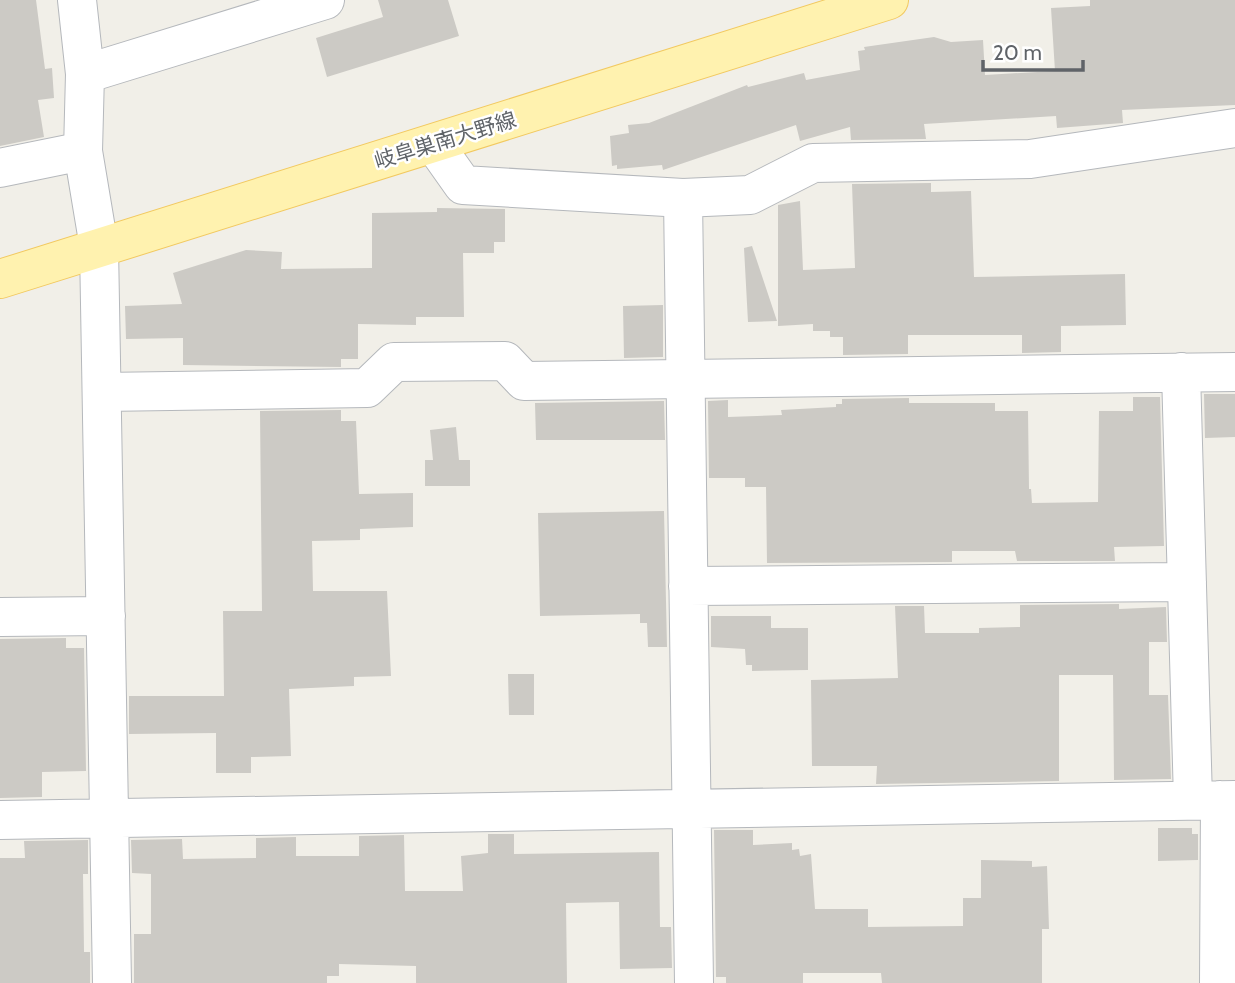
<svg xmlns="http://www.w3.org/2000/svg" width="1235" height="983" font-family="Cabin,'Noto Sans JP',sans-serif">
  <rect width="100%" height="100%" fill="#f1efe8"/>
  <path fill="#cccac5" d="M 0,0 L 36,0 L 45,69 L 52,68 L 54,98 L 38,100 L 44,137 L 0,146 Z
    M 378,0 L 448,0 L 459,36 L 327,77 L 316,38 L 383,17 Z
    M 1090,0 L 1235,0 L 1235,105 L 1122,110 L 1123,123 L 1057,128 L 1056,116 L 924,124 L 926,139 L 851,140 L 850,127 L 800,141 L 796,125 L 663,170 L 662,165 L 617,169 L 617,165 L 612,166 L 610,136 L 629,133 L 628,125 L 649,123 L 747,85 L 748,87 L 804,73 L 806,80 L 860,70 L 858,51 L 865,50 L 864,47 L 934,37 L 951,42 L 983,40 L 985,75 L 1055,71 L 1051,8 L 1090,6 Z
    M 931,183 L 931,192 L 971,191 L 974,277 L 1125,274 L 1126,325 L 1061,326 L 1061,352 L 1022,353 L 1022,335 L 908,335 L 908,354 L 843,355 L 843,337 L 830,337 L 830,331 L 813,331 L 813,324 L 778,326 L 778,205 L 800,201 L 803,270 L 855,268 L 852,184 Z
    M 437,208 L 505,209 L 505,242 L 494,242 L 494,253 L 463,253 L 464,317 L 416,317 L 416,325 L 358,324 L 358,359 L 341,359 L 341,367 L 183,365 L 183,338 L 126,339 L 125,306 L 182,304 L 173,273 L 246,250 L 282,252 L 281,269 L 372,268 L 372,213 L 437,212 Z
    M 752,246 L 777,321 L 748,322 L 744,248 Z
    M 663,305 L 663,357 L 624,358 L 623,306 Z
    M 1204,394 L 1235,394 L 1235,437 L 1205,438 Z
    M 1133,397 L 1160,397 L 1164,546 L 1114,547 L 1115,561 L 1017,561 L 1015,551 L 952,551 L 952,562 L 767,563 L 766,487 L 745,487 L 745,478 L 709,478 L 708,401 L 728,400 L 728,417 L 782,415 L 781,410 L 836,407 L 836,404 L 842,404 L 842,399 L 909,398 L 909,403 L 995,403 L 995,411 L 1028,411 L 1029,489 L 1031,489 L 1032,503 L 1098,502 L 1099,411 L 1133,411 Z
    M 664,401 L 665,440 L 536,440 L 535,403 Z
    M 341,410 L 341,421 L 356,421 L 359,494 L 413,493 L 413,527 L 360,529 L 360,540 L 312,541 L 313,591 L 387,591 L 391,676 L 354,677 L 354,686 L 289,689 L 291,756 L 251,757 L 251,773 L 216,773 L 216,733 L 129,734 L 129,696 L 224,696 L 223,611 L 262,611 L 260,411 Z
    M 456,427 L 459,460 L 470,460 L 470,486 L 425,486 L 425,460 L 433,460 L 430,430 Z
    M 664,511 L 667,647 L 648,647 L 647,623 L 640,623 L 640,614 L 540,616 L 538,513 Z
    M 1119,604 L 1119,609 L 1166,607 L 1167,642 L 1149,642 L 1149,695 L 1168,695 L 1171,779 L 1114,780 L 1113,675 L 1059,675 L 1059,781 L 876,784 L 877,766 L 812,766 L 811,680 L 898,678 L 895,606 L 924,606 L 925,633 L 979,633 L 979,628 L 1020,627 L 1020,605 Z
    M 711,616 L 771,616 L 771,628 L 808,628 L 808,670 L 752,671 L 752,665 L 746,665 L 745,649 L 711,647 Z
    M 66,638 L 66,648 L 84,648 L 86,771 L 42,772 L 42,797 L 0,798 L 0,639 Z
    M 508,674 L 534,674 L 534,715 L 509,715 Z
    M 1158,828 L 1192,828 L 1192,834 L 1198,834 L 1198,860 L 1158,861 Z
    M 714,830 L 753,830 L 753,845 L 792,843 L 792,850 L 799,849 L 800,856 L 811,854 L 815,909 L 868,909 L 868,927 L 963,926 L 963,898 L 981,898 L 981,860 L 1032,861 L 1032,867 L 1047,866 L 1049,929 L 1042,929 L 1042,983 L 882,983 L 881,973 L 803,973 L 803,983 L 726,983 L 726,977 L 716,977 Z
    M 488,834 L 514,834 L 514,854 L 659,852 L 660,927 L 671,927 L 672,968 L 620,969 L 619,902 L 566,903 L 567,983 L 416,983 L 416,966 L 339,964 L 339,976 L 327,976 L 327,983 L 134,983 L 134,934 L 151,934 L 151,874 L 132,873 L 131,840 L 182,839 L 183,859 L 256,858 L 256,838 L 296,837 L 296,856 L 359,856 L 359,836 L 404,835 L 405,891 L 463,891 L 461,856 L 488,853 Z
    M 88,840 L 88,874 L 83,874 L 84,952 L 90,952 L 90,983 L 0,983 L 0,858 L 25,858 L 24,841 Z"/>
  <g fill="none" stroke-linecap="round" stroke-linejoin="round">
    <defs>
      <path id="minor" d="M 77,0 L 85,74 L 83,151 L 99,247 L 112,983
        M 85,74 L 325,0
        M 434,144 L 463,185 L 683,198 L 750,195 L 813,163 L 1030,159 L 1235,128
        M 0,168 L 83,151
        M 683,198 L 694,983
        M 1181,372 L 1193,800
        M 102,392 L 367,388 L 394,362 L 505,361 L 524,381 L 1235,372
        M 688,586 L 1187,582
        M 0,617 L 106,616
        M 0,820 L 1235,800
        M 1219,983 L 1220,800"/>
      <path id="major" d="M 0,279 L 889,0"/>
    </defs>
    <use href="#minor" stroke="#b5b8bc" stroke-width="40"/>
    <use href="#major" stroke="#f2c960" stroke-width="40"/>
    <use href="#minor" stroke="#fff" stroke-width="38"/>
    <use href="#major" stroke="#fff2af" stroke-width="38"/>
  </g>
  <g text-anchor="middle" dominant-baseline="central" stroke-width="5" stroke-linejoin="round" paint-order="stroke">
    <g font-size="21" fill="#5f6368" stroke="#fff">
      <text transform="translate(445 140) rotate(-17)">岐阜巣南大野線</text>
    </g>
  </g>
  <path d="M983 60v10h100v-10" fill="none" stroke="#5f6368" stroke-width="3.5"/>
  <text x="993" y="60" font-size="21" fill="#5f6368" stroke="#ffffff" stroke-width="5" paint-order="stroke">20 m</text>
</svg>
